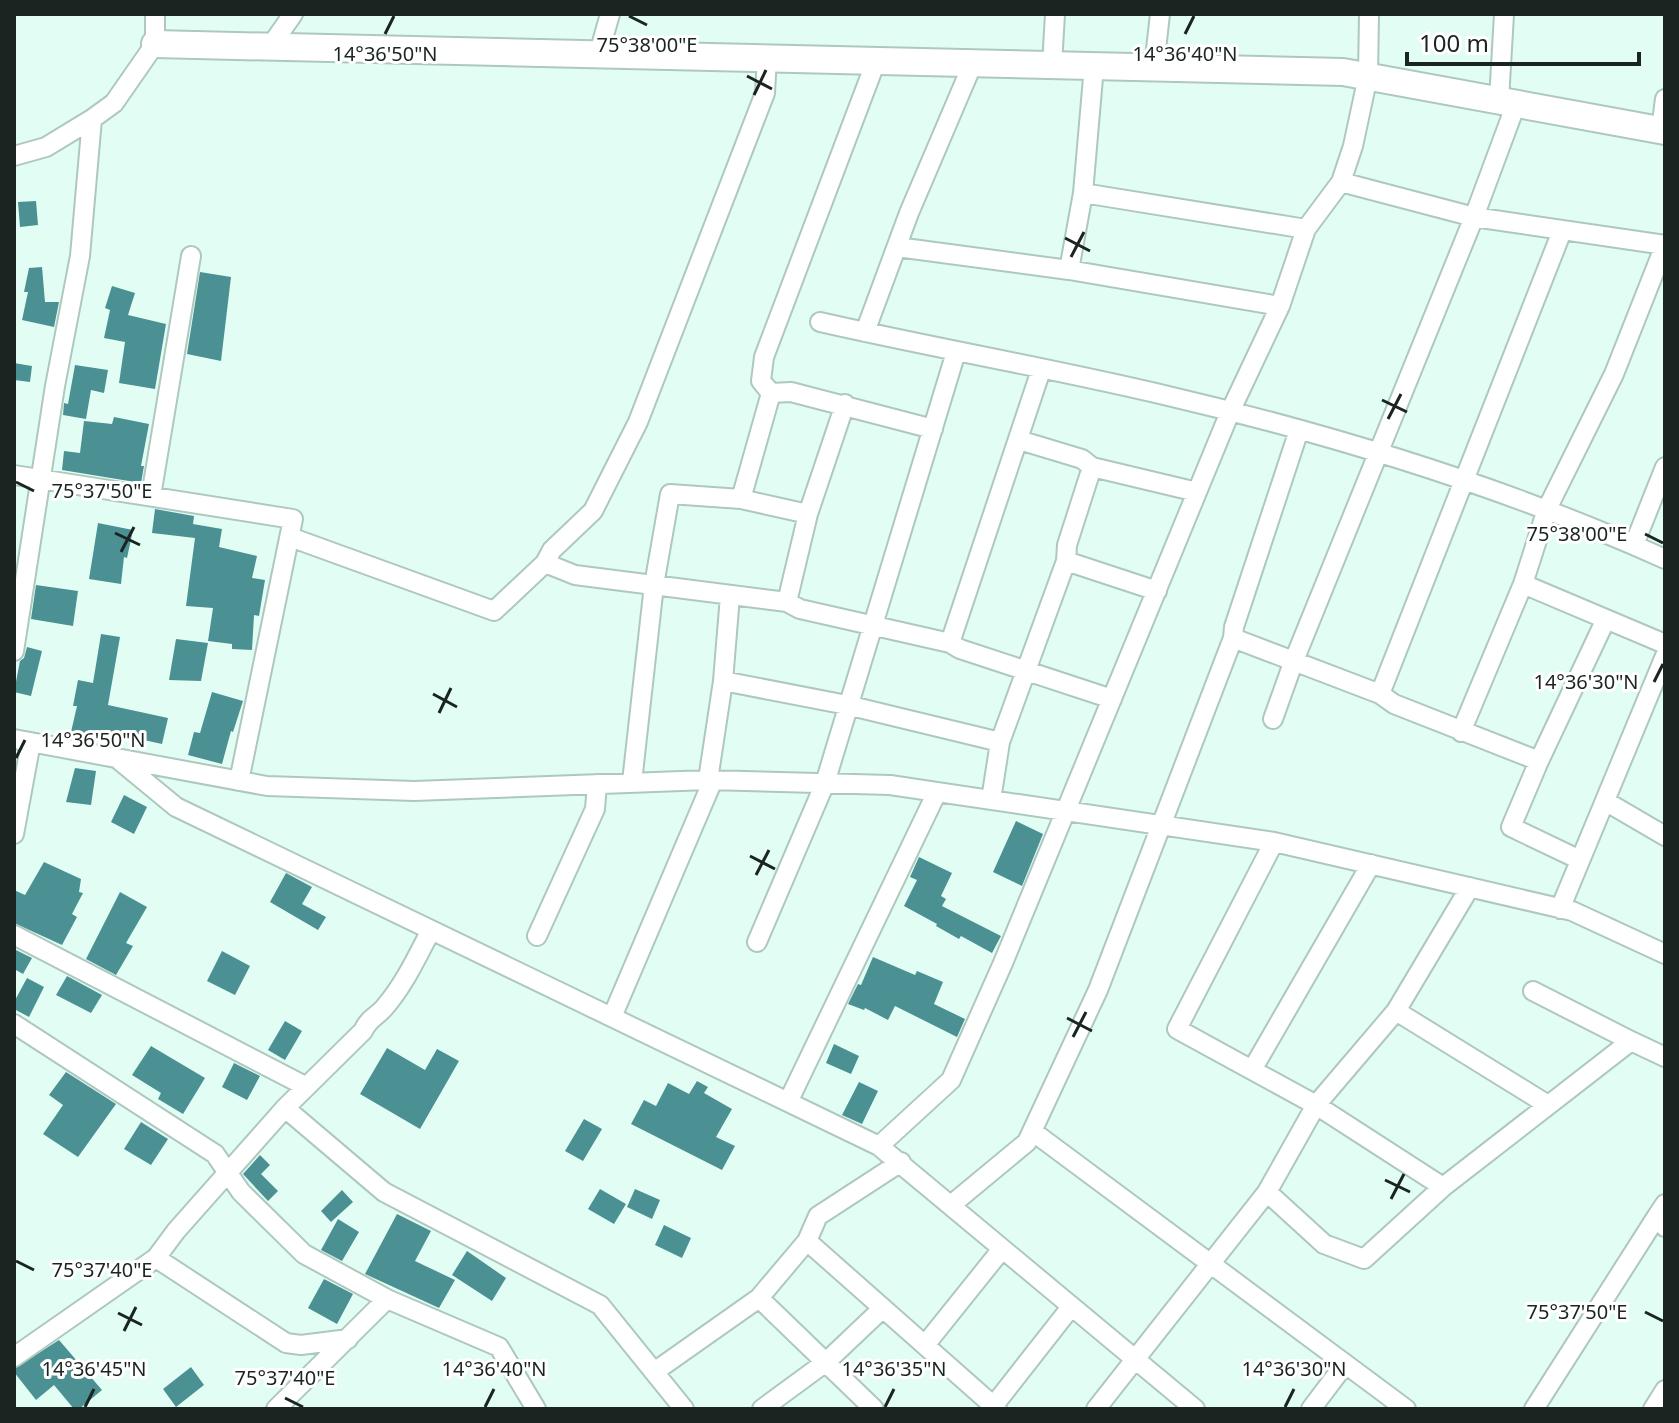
<svg xmlns="http://www.w3.org/2000/svg" width="1679" height="1423" font-family="'Noto Sans',sans-serif">
  <rect width="100%" height="100%" fill="#e2fef4"/>
  <path fill="#4b9193" d="M 36,201 L 38,225 L 20,227 L 18,202 Z
    M 42,267 L 45,302 L 59,302 L 54,327 L 22,320 L 28,292 L 24,292 L 29,268 Z
    M 200,272 L 231,277 L 221,361 L 187,354 Z
    M 112,286 L 135,293 L 128,315 L 166,324 L 155,389 L 119,383 L 125,342 L 104,338 L 110,310 L 105,308 Z
    M 14,363 L 32,366 L 30,382 L 14,380 Z
    M 75,365 L 108,370 L 104,393 L 91,390 L 86,419 L 63,415 L 64,403 L 68,404 Z
    M 114,417 L 149,424 L 141,466 L 144,466 L 141,483 L 62,470 L 64,451 L 80,453 L 84,421 L 112,424 Z
    M 155,509 L 194,516 L 193,524 L 222,529 L 219,547 L 257,556 L 252,578 L 265,580 L 259,616 L 254,615 L 252,650 L 232,649 L 232,644 L 208,641 L 213,608 L 186,606 L 195,538 L 152,533 Z
    M 98,523 L 133,530 L 127,558 L 124,557 L 121,584 L 89,579 Z
    M 36,585 L 78,591 L 73,626 L 31,619 Z
    M 101,634 L 120,637 L 108,705 L 168,718 L 162,744 L 103,731 L 101,739 L 71,732 L 77,706 L 73,706 L 78,680 L 93,683 Z
    M 176,639 L 208,643 L 201,681 L 169,680 Z
    M 27,647 L 42,651 L 31,696 L 14,692 L 20,661 L 24,658 Z
    M 212,692 L 243,701 L 233,732 L 231,731 L 222,764 L 188,755 L 194,732 L 200,733 Z
    M 75,768 L 96,771 L 91,805 L 66,802 Z
    M 124,795 L 147,807 L 134,834 L 111,822 Z
    M 1016,821 L 1043,834 L 1022,886 L 993,872 Z
    M 919,857 L 952,873 L 941,896 L 946,899 L 942,906 L 1001,936 L 992,953 L 961,936 L 959,939 L 936,926 L 937,924 L 904,906 L 917,880 L 910,877 Z
    M 44,862 L 81,879 L 79,892 L 83,893 L 72,914 L 77,917 L 62,945 L 14,923 L 14,890 L 25,895 Z
    M 286,873 L 312,887 L 302,904 L 326,917 L 318,930 L 270,902 Z
    M 120,892 L 147,907 L 126,943 L 133,946 L 116,975 L 86,959 Z
    M 14,949 L 32,958 L 23,974 L 14,969 Z
    M 222,951 L 250,966 L 235,995 L 207,981 Z
    M 873,957 L 915,975 L 917,971 L 943,982 L 934,1004 L 965,1019 L 957,1037 L 895,1006 L 888,1020 L 865,1008 L 864,1010 L 848,1004 L 858,984 L 861,985 Z
    M 67,976 L 102,995 L 91,1013 L 56,995 Z
    M 27,978 L 44,987 L 29,1017 L 14,1009 L 14,1002 Z
    M 285,1021 L 302,1031 L 285,1060 L 268,1050 Z
    M 834,1044 L 859,1056 L 851,1074 L 826,1063 Z
    M 151,1046 L 205,1078 L 183,1114 L 158,1099 L 161,1093 L 132,1075 Z
    M 387,1048 L 425,1070 L 437,1049 L 459,1061 L 420,1129 L 360,1094 Z
    M 234,1063 L 260,1076 L 247,1100 L 222,1087 Z
    M 66,1072 L 116,1104 L 78,1157 L 43,1134 L 63,1105 L 49,1095 Z
    M 697,1081 L 708,1087 L 704,1093 L 732,1109 L 716,1137 L 735,1146 L 722,1170 L 631,1124 L 644,1100 L 656,1106 L 668,1083 L 689,1094 Z
    M 859,1082 L 878,1091 L 862,1124 L 842,1115 Z
    M 584,1119 L 602,1129 L 583,1161 L 565,1151 Z
    M 141,1122 L 168,1139 L 151,1165 L 124,1149 Z
    M 260,1155 L 270,1165 L 261,1174 L 278,1191 L 268,1201 L 243,1174 Z
    M 600,1189 L 626,1204 L 614,1224 L 588,1209 Z
    M 635,1189 L 660,1200 L 652,1219 L 627,1207 Z
    M 342,1190 L 353,1202 L 331,1222 L 321,1211 Z
    M 397,1214 L 431,1231 L 415,1261 L 455,1280 L 439,1308 L 365,1274 Z
    M 338,1219 L 359,1232 L 342,1261 L 321,1250 Z
    M 664,1225 L 691,1238 L 682,1258 L 655,1245 Z
    M 467,1251 L 506,1278 L 492,1301 L 452,1275 Z
    M 324,1279 L 353,1294 L 337,1324 L 308,1308 Z
    M 59,1340 L 102,1390 L 79,1409 L 74,1409 L 54,1385 L 36,1400 L 14,1372 L 14,1369 Z
    M 191,1367 L 204,1385 L 176,1407 L 163,1389 Z"/>
  <g fill="none" stroke-linecap="round" stroke-linejoin="round">
    <defs>
      <path id="street" d="M 270,47 L 293,14
        M 599,53 L 610,14
        M 876,61 L 764,357 L 761,381 L 771,393 L 791,392 L 933,429
        M 1052,65 L 1055,14
        M 1154,67 L 1160,14
        M 1499,100 L 1504,14
        M 1661,130 L 1665,99
        M 14,156 L 46,147 L 92,119
        M 1341,182 L 1474,217 L 1665,245 L 1614,374 L 1547,509 L 1523,584 L 1461,732
        M 1083,193 L 1306,229
        M 897,247 L 1069,270 L 1280,306
        M 1069,270 L 1083,193 L 1094,66
        M 820,322 C 934,348 1050,368 1164,395 C 1335,435 1505,487 1665,559
        M 865,332 L 909,213 L 973,63
        M 1019,440 L 1082,459 L 1092,467 L 1197,492
        M 14,475 L 293,519 L 239,781
        M 151,496 L 191,256
        M 741,499 L 771,393
        M 290,537 L 494,611 L 545,563 L 552,550 L 593,511 L 638,422 L 765,93 L 767,57
        M 1634,545 L 1665,467
        M 1066,561 L 1157,591
        M 545,563 L 575,575 L 787,602 L 800,609 L 950,643 L 960,649 L 1112,699
        M 1523,584 L 1665,644
        M 787,602 L 808,514 L 845,404
        M 1233,638 L 1380,694 L 1394,704 L 1539,761
        M 950,643 L 1041,370
        M 14,651 L 55,386 L 80,256 L 92,119 L 114,103 L 155,44 L 155,14
        M 723,681 L 847,705 L 1000,742
        M 1380,694 L 1562,231
        M 1273,719 L 1293,663 L 1474,217 L 1516,104
        M 14,739 L 267,786 L 414,791 L 708,780 L 890,785 L 1274,842 L 1572,911 L 1665,954
        M 119,760 L 176,807 L 879,1146 L 1195,1409
        M 708,780 L 723,681 L 730,596
        M 632,782 L 654,585 L 670,494 L 741,499 L 808,514
        M 991,800 L 1000,742 L 1066,561 L 1067,545 L 1092,467
        M 1605,801 L 1665,836
        M 14,834 L 31,742
        M 1274,842 L 1177,1029 L 1316,1105 L 1443,1187 L 1631,1041 L 1665,1057
        M 1580,860 L 1511,827 L 1539,761 L 1605,621
        M 1560,909 L 1665,656
        M 14,935 L 305,1086
        M 537,936 L 595,809 L 597,784
        M 757,942 L 825,783 L 956,352
        M 1533,991 L 1631,1041
        M 1396,1011 L 1548,1105
        M 612,1017 L 713,780
        M 14,1024 L 215,1154 L 241,1192 L 304,1254 L 387,1299 L 499,1347 L 536,1409
        M 1252,1070 L 1371,864
        M 789,1100 L 937,792
        M 285,1108 L 384,1192 L 600,1305 L 684,1409
        M 1032,1131 L 1406,1409
        M 879,1146 L 951,1080 L 1003,963 L 1230,412 L 1280,306 L 1306,229 L 1341,182 L 1353,146 L 1368,76 L 1369,14
        M 1267,1192 L 1324,1244 L 1364,1259 L 1443,1187
        M 1665,1204 L 1657,1216 L 1665,1227
        M 951,1205 L 1027,1142 L 1098,990 L 1233,638 L 1234,627 L 1299,430
        M 807,1241 L 818,1216 L 901,1162
        M 156,1258 L 286,1343 L 301,1345 L 348,1339
        M 759,1298 L 807,1241 L 997,1409
        M 925,1345 L 1002,1249
        M 14,1357 L 156,1258 L 176,1231 L 285,1108 L 363,1031 C 369,1018 375,1018 384,1008 C 404,985 417,957 431,930
        M 654,1372 L 759,1298 L 874,1409
        M 276,1409 L 387,1299
        M 762,1409 L 826,1362 L 883,1308
        M 991,1409 L 1071,1307
        M 1096,1409 L 1267,1192 L 1316,1105 L 1396,1011 L 1470,887
        M 1311,1409 L 1345,1364
        M 1534,1409 L 1657,1216
        M 1653,1409 L 1665,1390"/>
      <path id="secondary" d="M 155,44 L 1343,72 L 1665,131"/>
    </defs>
    <use href="#street" stroke="#aec8bf" stroke-width="22"/>
    <use href="#secondary" stroke="#aec8bf" stroke-width="30"/>
    <use href="#street" stroke="#fff" stroke-width="18"/>
    <use href="#secondary" stroke="#fff" stroke-width="26"/>
  </g>
  <path fill="none" stroke="#1a2421" stroke-width="3" d="M 629,16 L 647,25M 385,34 L 394,16M 1185,34 L 1194,16M 747,76 L 772,89M 754,95 L 766,70M 1065,238 L 1090,251M 1071,257 L 1084,232M 1382,400 L 1407,412M 1388,419 L 1401,394M 16,482 L 34,491M 115,533 L 140,545M 1645,534 L 1663,543M 121,552 L 134,527M 1654,682 L 1663,664M 433,694 L 457,707M 439,713 L 451,688M 16,758 L 25,740M 750,856 L 775,869M 756,875 L 769,850M 1067,1018 L 1092,1031M 1073,1037 L 1086,1012M 1385,1180 L 1410,1192M 1391,1199 L 1404,1174M 16,1261 L 34,1270M 1645,1312 L 1663,1321M 118,1313 L 142,1325M 124,1331 L 136,1307M 285,1398 L 303,1407M 85,1407 L 94,1389M 485,1407 L 494,1389M 885,1407 L 894,1389M 1285,1407 L 1294,1389"/>
  <g font-size="20" text-anchor="middle" fill="#1a2421" stroke="#fff" stroke-width="6" stroke-linejoin="round" paint-order="stroke">
    <text x="647" y="52">75°38'00"E</text>
    <text x="385" y="61">14°36'50"N</text>
    <text x="1185" y="61">14°36'40"N</text>
    <text x="102" y="498">75°37'50"E</text>
    <text x="1577" y="541">75°38'00"E</text>
    <text x="1586" y="689">14°36'30"N</text>
    <text x="93" y="747">14°36'50"N</text>
    <text x="102" y="1277">75°37'40"E</text>
    <text x="1577" y="1319">75°37'50"E</text>
    <text x="94" y="1376">14°36'45"N</text>
    <text x="494" y="1376">14°36'40"N</text>
    <text x="894" y="1376">14°36'35"N</text>
    <text x="1294" y="1376">14°36'30"N</text>
    <text x="285" y="1385">75°37'40"E</text>
  </g>
  <rect width="1679" height="1423" fill="none" stroke="#1a2421" stroke-width="32"/>
  <path d="M1407 52v12h232v-12" fill="none" stroke="#1a2421" stroke-width="4"/>
  <text x="1419" y="52" font-size="24" fill="#1a2421" stroke="#ffffff" stroke-width="6" paint-order="stroke">100 m</text>
</svg>
